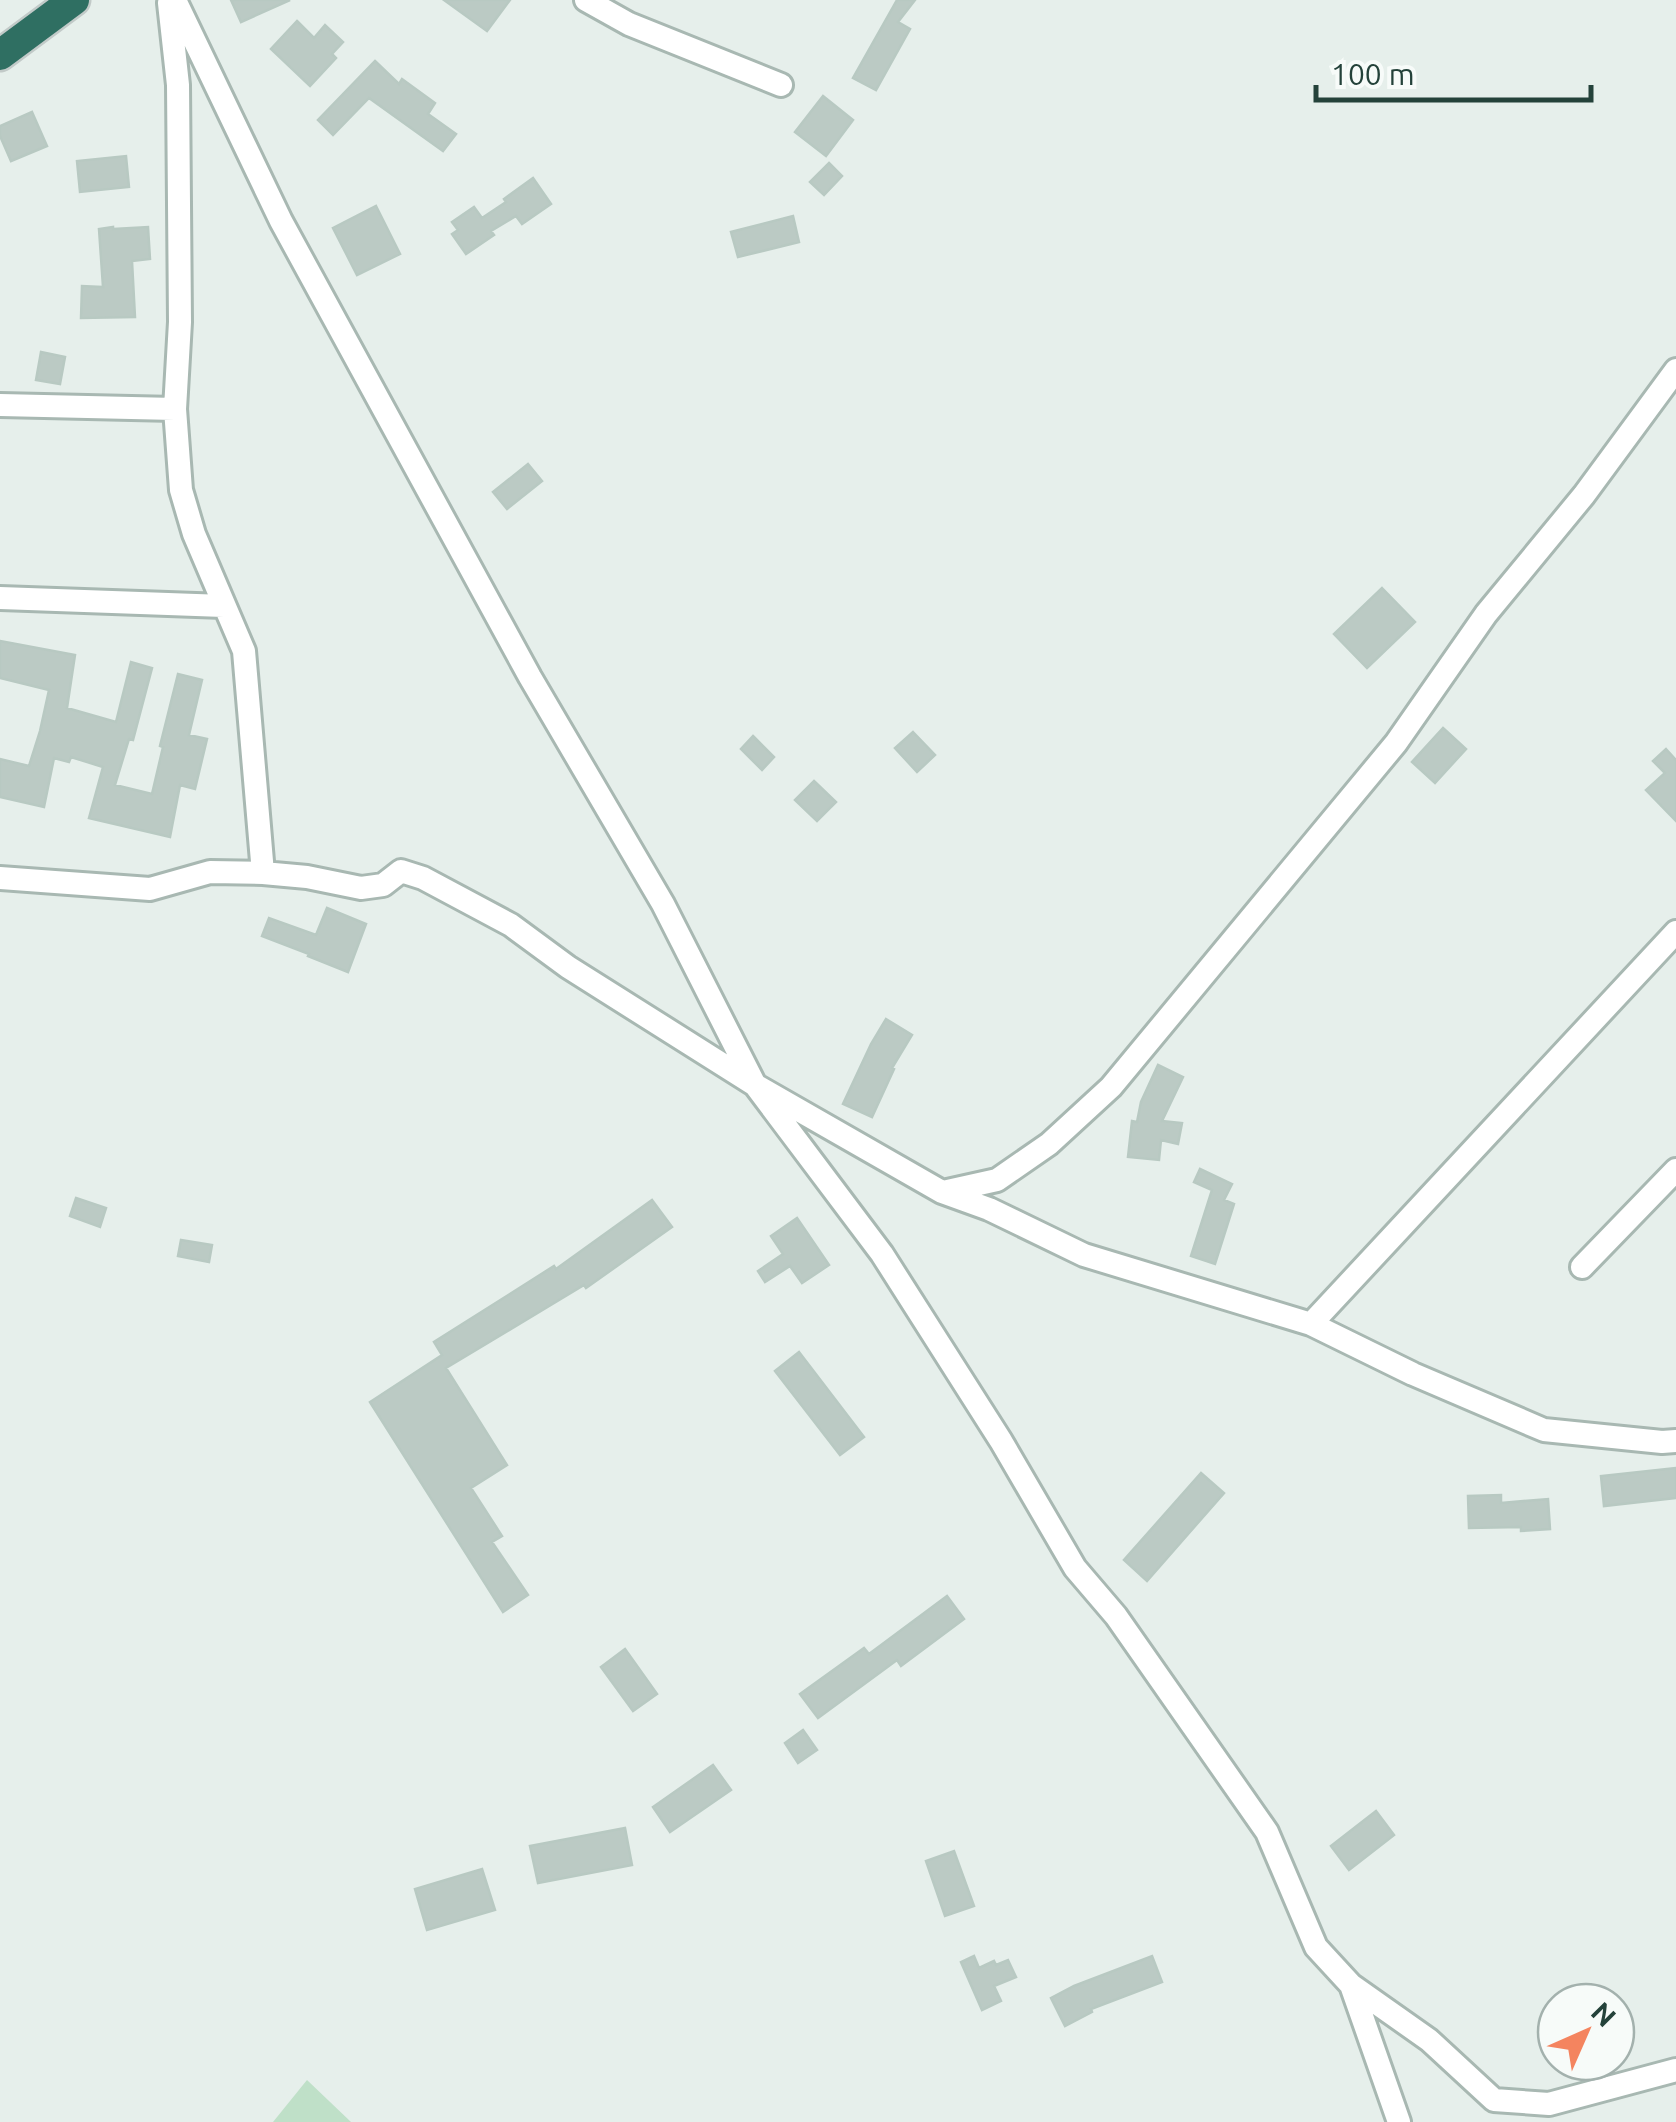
<svg xmlns="http://www.w3.org/2000/svg" width="1676" height="2122" font-family="Ubuntu,sans-serif">
  <rect width="100%" height="100%" fill="#e6efeb"/>
  <path fill="#bfe0c8" d="M 307,2080 L 351,2122 L 273,2122 Z"/>
  <path fill="#bbcac4" stroke="#b8c9c2" stroke-width="2.5" d="M 231,0 L 290,0 L 241,22 Z
    M 444,0 L 510,0 L 487,31 Z
    M 897,0 L 915,0 L 898,22 L 910,29 L 876,90 L 853,78 Z
    M 297,21 L 314,38 L 325,25 L 343,42 L 332,54 L 336,58 L 310,86 L 271,49 Z
    M 375,61 L 399,84 L 402,79 L 435,103 L 428,114 L 456,134 L 443,151 L 369,98 L 333,135 L 318,120 Z
    M 823,96 L 853,120 L 826,156 L 795,132 Z
    M 32,112 L 47,146 L 11,161 L 0,136 L 0,126 Z
    M 126,156 L 129,187 L 80,192 L 77,161 Z
    M 829,163 L 842,176 L 824,195 L 810,182 Z
    M 533,178 L 551,204 L 522,224 L 516,216 L 491,231 L 494,235 L 466,254 L 452,234 L 458,230 L 452,222 L 474,207 L 482,218 L 506,202 L 504,199 Z
    M 376,206 L 400,254 L 357,275 L 333,228 Z
    M 793,216 L 799,242 L 738,257 L 731,232 Z
    M 113,227 L 113,229 L 148,227 L 150,259 L 132,261 L 135,317 L 81,318 L 82,286 L 103,287 L 99,229 Z
    M 41,352 L 65,357 L 60,384 L 36,380 Z
    M 528,464 L 542,481 L 507,509 L 493,492 Z
    M 1382,588 L 1415,622 L 1367,668 L 1334,634 Z
    M 0,641 L 75,655 L 67,708 L 116,722 L 131,662 L 152,668 L 133,740 L 129,739 L 115,785 L 152,794 L 163,747 L 160,746 L 178,674 L 202,680 L 189,735 L 207,739 L 195,789 L 180,785 L 170,837 L 89,818 L 103,767 L 71,757 L 69,762 L 54,758 L 44,807 L 0,797 L 0,759 L 29,766 L 40,731 L 49,690 L 0,678 Z
    M 1443,728 L 1466,749 L 1435,783 L 1412,762 Z
    M 913,732 L 935,755 L 917,772 L 895,748 Z
    M 753,736 L 774,757 L 762,770 L 741,749 Z
    M 1666,749 L 1676,760 L 1676,821 L 1646,790 L 1665,773 L 1653,761 Z
    M 814,781 L 836,802 L 817,821 L 795,800 Z
    M 327,908 L 366,924 L 348,972 L 308,956 L 309,954 L 262,936 L 269,918 L 316,935 Z
    M 886,1019 L 912,1035 L 892,1068 L 894,1069 L 872,1117 L 843,1104 L 871,1044 Z
    M 1158,1065 L 1183,1077 L 1162,1121 L 1182,1123 L 1178,1144 L 1161,1140 L 1159,1160 L 1128,1157 L 1132,1121 L 1137,1122 L 1141,1102 Z
    M 1200,1169 L 1232,1184 L 1224,1200 L 1234,1204 L 1215,1264 L 1191,1256 L 1212,1190 L 1194,1182 Z
    M 76,1198 L 106,1208 L 100,1227 L 70,1216 Z
    M 652,1200 L 672,1227 L 586,1288 L 584,1285 L 446,1368 L 507,1465 L 471,1488 L 502,1536 L 492,1542 L 528,1595 L 503,1612 L 370,1402 L 442,1355 L 434,1342 L 554,1266 L 556,1269 Z
    M 797,1218 L 829,1265 L 802,1283 L 790,1266 L 765,1282 L 758,1271 L 783,1254 L 771,1236 Z
    M 181,1240 L 212,1245 L 209,1262 L 178,1256 Z
    M 799,1352 L 864,1437 L 840,1455 L 775,1371 Z
    M 1676,1468 L 1676,1498 L 1604,1506 L 1601,1476 Z
    M 1201,1473 L 1224,1493 L 1147,1581 L 1124,1560 Z
    M 1501,1495 L 1501,1503 L 1548,1499 L 1550,1529 L 1521,1531 L 1521,1527 L 1469,1528 L 1468,1496 Z
    M 947,1596 L 964,1619 L 901,1666 L 897,1660 L 818,1718 L 800,1694 L 864,1648 L 869,1654 Z
    M 625,1649 L 657,1694 L 633,1711 L 601,1667 Z
    M 803,1730 L 817,1750 L 798,1763 L 785,1743 Z
    M 713,1765 L 731,1790 L 670,1832 L 653,1807 Z
    M 1376,1811 L 1394,1835 L 1349,1870 L 1331,1846 Z
    M 625,1828 L 632,1865 L 538,1883 L 530,1846 Z
    M 954,1851 L 974,1906 L 945,1916 L 926,1861 Z
    M 482,1869 L 495,1910 L 427,1930 L 415,1889 Z
    M 974,1956 L 979,1968 L 994,1961 L 996,1965 L 1008,1960 L 1016,1977 L 994,1986 L 1001,2001 L 982,2010 L 961,1962 Z
    M 1152,1956 L 1162,1982 L 1091,2009 L 1092,2012 L 1065,2026 L 1051,1998 L 1074,1986 Z"/>
  <g fill="none" stroke-linecap="round" stroke-linejoin="round">
    <defs>
      <path id="street" d="M 175,0 L 281,221 L 530,677 L 663,904 L 755,1085 L 882,1254 L 1001,1441 L 1075,1568 L 1116,1616 L 1267,1832 L 1316,1947 L 1351,1985 L 1429,2040 L 1494,2100 L 1549,2104 L 1676,2070
        M 586,0 L 629,24 L 781,85
        M 169,3 L 178,85 L 180,322 L 175,409 L 181,490 L 194,534 L 244,651 L 263,873
        M 0,405 L 175,409
        M 0,598 L 224,606
        M 0,878 L 150,889 L 210,872 L 263,873 L 307,877 L 361,888 L 383,885 L 401,871 L 423,878 L 511,925 L 568,967 L 755,1085 L 942,1192 L 989,1209 L 1084,1255 L 1311,1324 L 1413,1374 L 1544,1430 L 1662,1442 L 1676,1441
        M 943,1192 L 997,1180 L 1049,1144 L 1111,1087 L 1396,743 L 1486,614 L 1584,495 L 1676,370
        M 1582,1267 L 1676,1170
        M 1311,1324 L 1676,932
        M 1351,1985 L 1399,2122"/>
      <path id="highway" d="M 0,55 L 74,0"/>
    </defs>
    <use href="#street" stroke="#a8b8b2" stroke-width="28"/>
    <use href="#highway" stroke="#c2cac8" stroke-width="35"/>
    <use href="#street" stroke="#fff" stroke-width="22"/>
    <use href="#highway" stroke="#2f6f62" stroke-width="30"/>
  </g>
  <g transform="translate(1586 2032) rotate(45)"><circle r="48" fill="#f7fbf9" stroke="#a3b1ad" stroke-width="2.5"/>
  <path d="M0-8L18 38L0 25L-18 38Z" fill="#f4845f"/>
  <text y="-15" font-size="28" font-weight="bold" text-anchor="middle" fill="#24423a">N</text>
  </g>
  <path d="M1316 85v15h275v-15" fill="none" stroke="#24423a" stroke-width="5"/>
  <text x="1331" y="85" font-size="30" fill="#24423a" stroke="#f7fbf9" stroke-width="8" paint-order="stroke">100 m</text>
</svg>
